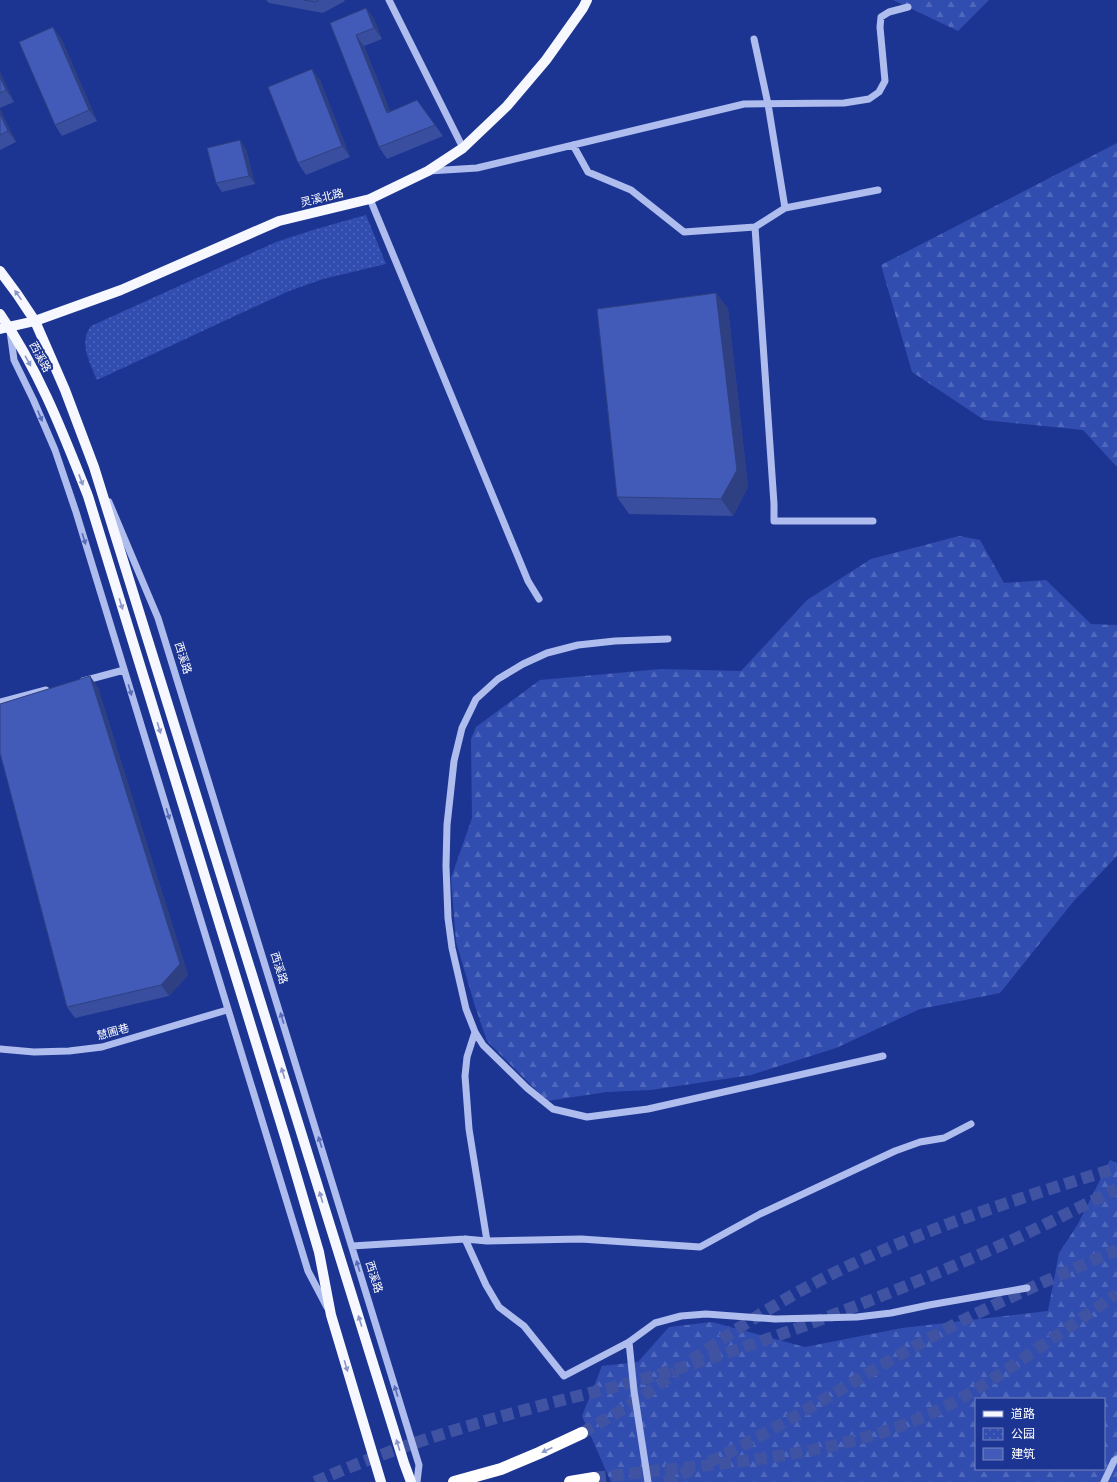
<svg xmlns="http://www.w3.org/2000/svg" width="1117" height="1482" font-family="'Alegreya Sans','Noto Sans SC',sans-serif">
  <defs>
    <pattern id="forest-firs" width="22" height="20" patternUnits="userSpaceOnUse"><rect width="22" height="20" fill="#314db0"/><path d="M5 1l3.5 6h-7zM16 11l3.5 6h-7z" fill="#5068bc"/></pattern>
    <pattern id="park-dots" width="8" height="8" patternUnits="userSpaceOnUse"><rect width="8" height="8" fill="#314db0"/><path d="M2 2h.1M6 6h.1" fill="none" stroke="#5068bc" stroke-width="1.8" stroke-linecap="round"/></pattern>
  </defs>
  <rect width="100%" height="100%" fill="#1d3592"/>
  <path fill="url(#forest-firs)" fill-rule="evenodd" d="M 893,0 L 989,0 L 958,31 Z
    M 1117,143 L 1117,467 L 1083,430 L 984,420 L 912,372 L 881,265 Z
    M 959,536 L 980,540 L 1004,583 L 1046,580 L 1091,624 L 1117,625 L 1117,856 L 1073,902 L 1000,993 L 920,1009 L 836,1048 L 751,1075 L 651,1090 L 607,1092 L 547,1101 L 487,1041 L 475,1006 L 456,942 L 451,878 L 472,818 L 471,739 L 476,727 L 540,680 L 661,669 L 741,671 L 807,600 L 871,559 Z
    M 1110,1160 L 1117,1163 L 1117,1482 L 611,1482 L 582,1416 L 602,1366 L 638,1362 L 669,1327 L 712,1322 L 805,1347 L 902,1328 L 1048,1311 L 1059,1253 L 1078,1224 ZM 976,1399 L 1104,1399 L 1104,1469 L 976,1469 Z"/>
  <path fill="url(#park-dots)" d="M 366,215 L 386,264 L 323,279 L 289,291 L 97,380 C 90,362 78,343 91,326 L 276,242 L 316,229 Z"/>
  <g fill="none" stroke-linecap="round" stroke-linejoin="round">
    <path stroke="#3f53a2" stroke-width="12" stroke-dasharray="12 6" stroke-linecap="butt" d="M 692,1360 C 738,1327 786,1297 836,1272 C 926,1228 1022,1197 1117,1168
      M 582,1433 L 635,1402 L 676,1372
      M 709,1462 C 785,1426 855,1379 928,1339 C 989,1305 1053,1278 1117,1250
      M 594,1478 C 708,1463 828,1461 934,1412 C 971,1395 1004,1372 1037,1349 C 1064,1331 1090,1312 1117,1294
      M 315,1482 C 390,1448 471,1424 551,1403 C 581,1395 612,1388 643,1379 C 764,1344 882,1298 997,1247 C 1038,1229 1077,1208 1117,1189
      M 665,1482 L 691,1470"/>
    <path stroke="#aebcee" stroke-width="7" d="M 389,0 L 463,148
      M 754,39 L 768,104 L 785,208 L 755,227 L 774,504 L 774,521 L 873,521
      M 573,145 L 588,172 L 631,190 L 684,232 L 755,227
      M 429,171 L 477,168 L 744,104 L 844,103 L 869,99 L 879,92 L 885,81 L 880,27 L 881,17 L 889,12 L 908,7
      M 370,199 L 528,581 L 539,599
      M 785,208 L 878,190
      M 10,331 L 14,360 L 33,399 L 55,450 L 76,512 L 308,1271 L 327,1307
      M 109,502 L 158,618 L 419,1465 L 417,1482
      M 668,639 L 615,641 L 578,645 L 547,653 L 523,664 L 498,679 L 476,699 L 462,728 L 454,761 L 447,825 L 446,866 L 448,918 L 452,948 L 466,1009 L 475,1032 L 483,1045 L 527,1088 L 553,1109 L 587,1117 L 648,1109 L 883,1056
      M 83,681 L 124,670
      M 0,702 L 46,690
      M 475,1032 L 467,1057 L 465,1076 L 469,1129 L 487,1241
      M 0,1049 L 34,1052 L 69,1051 L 102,1047 L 227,1010
      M 465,1239 L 486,1285 L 499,1307 L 524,1326 L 564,1376 L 629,1342 L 655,1323 L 681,1316 L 706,1314 L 775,1319 L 857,1317 L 891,1313 L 929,1305 L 1027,1288
      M 352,1246 L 465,1239 L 487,1241 L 581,1239 L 700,1247 L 760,1214 L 895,1151 L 920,1142 L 944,1138 L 971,1124
      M 629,1342 L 634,1391 L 648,1482
      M 1104,1482 L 1114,1461 L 1117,1459"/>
    <path stroke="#f6f7ff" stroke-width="10" d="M 0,271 L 17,294 L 35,321 L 65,390 L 94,467 L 404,1463 L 411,1482
      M 0,314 C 39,370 63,433 88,496 L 286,1140 L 319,1252 L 331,1315 L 381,1482
      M 0,329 L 35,321 L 121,290 L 279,221 L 370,199 L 428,171 L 463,148 L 507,106 L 546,60 L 583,8 L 587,0"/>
    <path stroke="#fff" stroke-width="12" d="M 454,1482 L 501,1469 L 539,1453 L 582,1433
      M 570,1482 L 594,1478"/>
  </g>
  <path fill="#394e9e" d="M 266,0 L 344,0 L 345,1 L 323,13 L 269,3 Z
    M 366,8 L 374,19 L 382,39 L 364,46 L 390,111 L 435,125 L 443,136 L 387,159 L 379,147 L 330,23 Z
    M 61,38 L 97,121 L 62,136 L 55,125 Z
    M 0,72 L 14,102 L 0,108 Z
    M 320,80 L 350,157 L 306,175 L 298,163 Z
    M 0,109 L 16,142 L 0,150 Z
    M 240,140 L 246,149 L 255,184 L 222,192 L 216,183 Z
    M 716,293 L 728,309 L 748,487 L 733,516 L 629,514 L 617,497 Z
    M 90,676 L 98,688 L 188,975 L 169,996 L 75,1018 L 67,1007 Z"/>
  <path fill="#2e4081" d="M 366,8 L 374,19 L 382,39 L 374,28 Z
    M 53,27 L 61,38 L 97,121 L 89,110 Z
    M 356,35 L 364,46 L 395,124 L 387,113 Z
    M 312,69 L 320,80 L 350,157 L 342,146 Z
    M 0,72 L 14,102 L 6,90 L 0,77 Z
    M 0,109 L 16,142 L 8,131 L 0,114 Z
    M 240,140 L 246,149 L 255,184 L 249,176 Z
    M 716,293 L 728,309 L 748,487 L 733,516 L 721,499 Z
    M 90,676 L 98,688 L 188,975 L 169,996 L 161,985 Z"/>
  <path fill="#425bb8" stroke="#2e4081" d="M 304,0 L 319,0 L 315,2 Z
    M 366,8 L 374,28 L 356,35 L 387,113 L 417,100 L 435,125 L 379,147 L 330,23 Z
    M 53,27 L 89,110 L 55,125 L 19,42 Z
    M 312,69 L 342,146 L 298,163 L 268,87 Z
    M 0,77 L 6,90 L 0,93 Z
    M 0,114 L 8,131 L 0,135 Z
    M 240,140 L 249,176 L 216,183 L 207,148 Z
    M 716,293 L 737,470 L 721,499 L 617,497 L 597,309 Z
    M 90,676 L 180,964 L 161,985 L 67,1007 L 0,753 L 0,704 Z"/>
  <defs><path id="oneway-solid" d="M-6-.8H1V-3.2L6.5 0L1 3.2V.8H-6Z"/></defs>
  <g fill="#8a96c8">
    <use href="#oneway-solid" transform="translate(18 295) rotate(-125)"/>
    <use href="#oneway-solid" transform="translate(28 361) rotate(61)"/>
    <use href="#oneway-solid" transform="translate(81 480) rotate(69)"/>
    <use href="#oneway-solid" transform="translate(121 604) rotate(73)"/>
    <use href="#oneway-solid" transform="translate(159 728) rotate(73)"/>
    <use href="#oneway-solid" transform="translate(283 1073) rotate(-107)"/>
    <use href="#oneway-solid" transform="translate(321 1197) rotate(-107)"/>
    <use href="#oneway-solid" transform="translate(360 1321) rotate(-107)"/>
    <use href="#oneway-solid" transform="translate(346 1366) rotate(73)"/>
    <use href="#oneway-solid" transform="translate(398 1445) rotate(-107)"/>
  </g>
  <g fill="#576bb7">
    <use href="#oneway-solid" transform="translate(40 416) rotate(67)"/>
    <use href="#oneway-solid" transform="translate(84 539) rotate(73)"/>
    <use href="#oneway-solid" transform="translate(130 690) rotate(73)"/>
    <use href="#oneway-solid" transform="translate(168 814) rotate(73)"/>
    <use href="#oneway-solid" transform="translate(282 1018) rotate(-107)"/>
    <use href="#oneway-solid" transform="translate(320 1142) rotate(-107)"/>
    <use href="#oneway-solid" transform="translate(358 1266) rotate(-107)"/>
    <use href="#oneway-solid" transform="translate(396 1391) rotate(-107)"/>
  </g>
  <use fill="#8e9ac8" href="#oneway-solid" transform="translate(547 1450) rotate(155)"/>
  <g text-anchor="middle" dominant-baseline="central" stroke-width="4" stroke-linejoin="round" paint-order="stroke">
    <g font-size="11" fill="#fff" stroke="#1d3592">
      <text transform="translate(322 198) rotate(-14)">灵溪北路</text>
      <text transform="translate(40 357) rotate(61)">西溪路</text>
      <text transform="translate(183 658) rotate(73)">西溪路</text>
      <text transform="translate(279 968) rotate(73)">西溪路</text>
      <text transform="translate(113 1032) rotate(-15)">慧圃巷</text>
      <text transform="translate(374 1277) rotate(73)">西溪路</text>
    </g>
  </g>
  <rect x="975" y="1398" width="130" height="72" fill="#1d3592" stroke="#7786be"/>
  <rect x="983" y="1411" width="20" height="6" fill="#f6f7ff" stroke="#7786be"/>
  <text x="1011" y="1418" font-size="12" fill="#ffffff">道路</text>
  <rect x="983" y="1428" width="20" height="12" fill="url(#park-dots)" stroke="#7786be"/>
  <text x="1011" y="1438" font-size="12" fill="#ffffff">公园</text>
  <rect x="983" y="1448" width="20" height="12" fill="#425bb8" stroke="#7786be"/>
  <text x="1011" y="1458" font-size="12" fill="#ffffff">建筑</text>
</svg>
